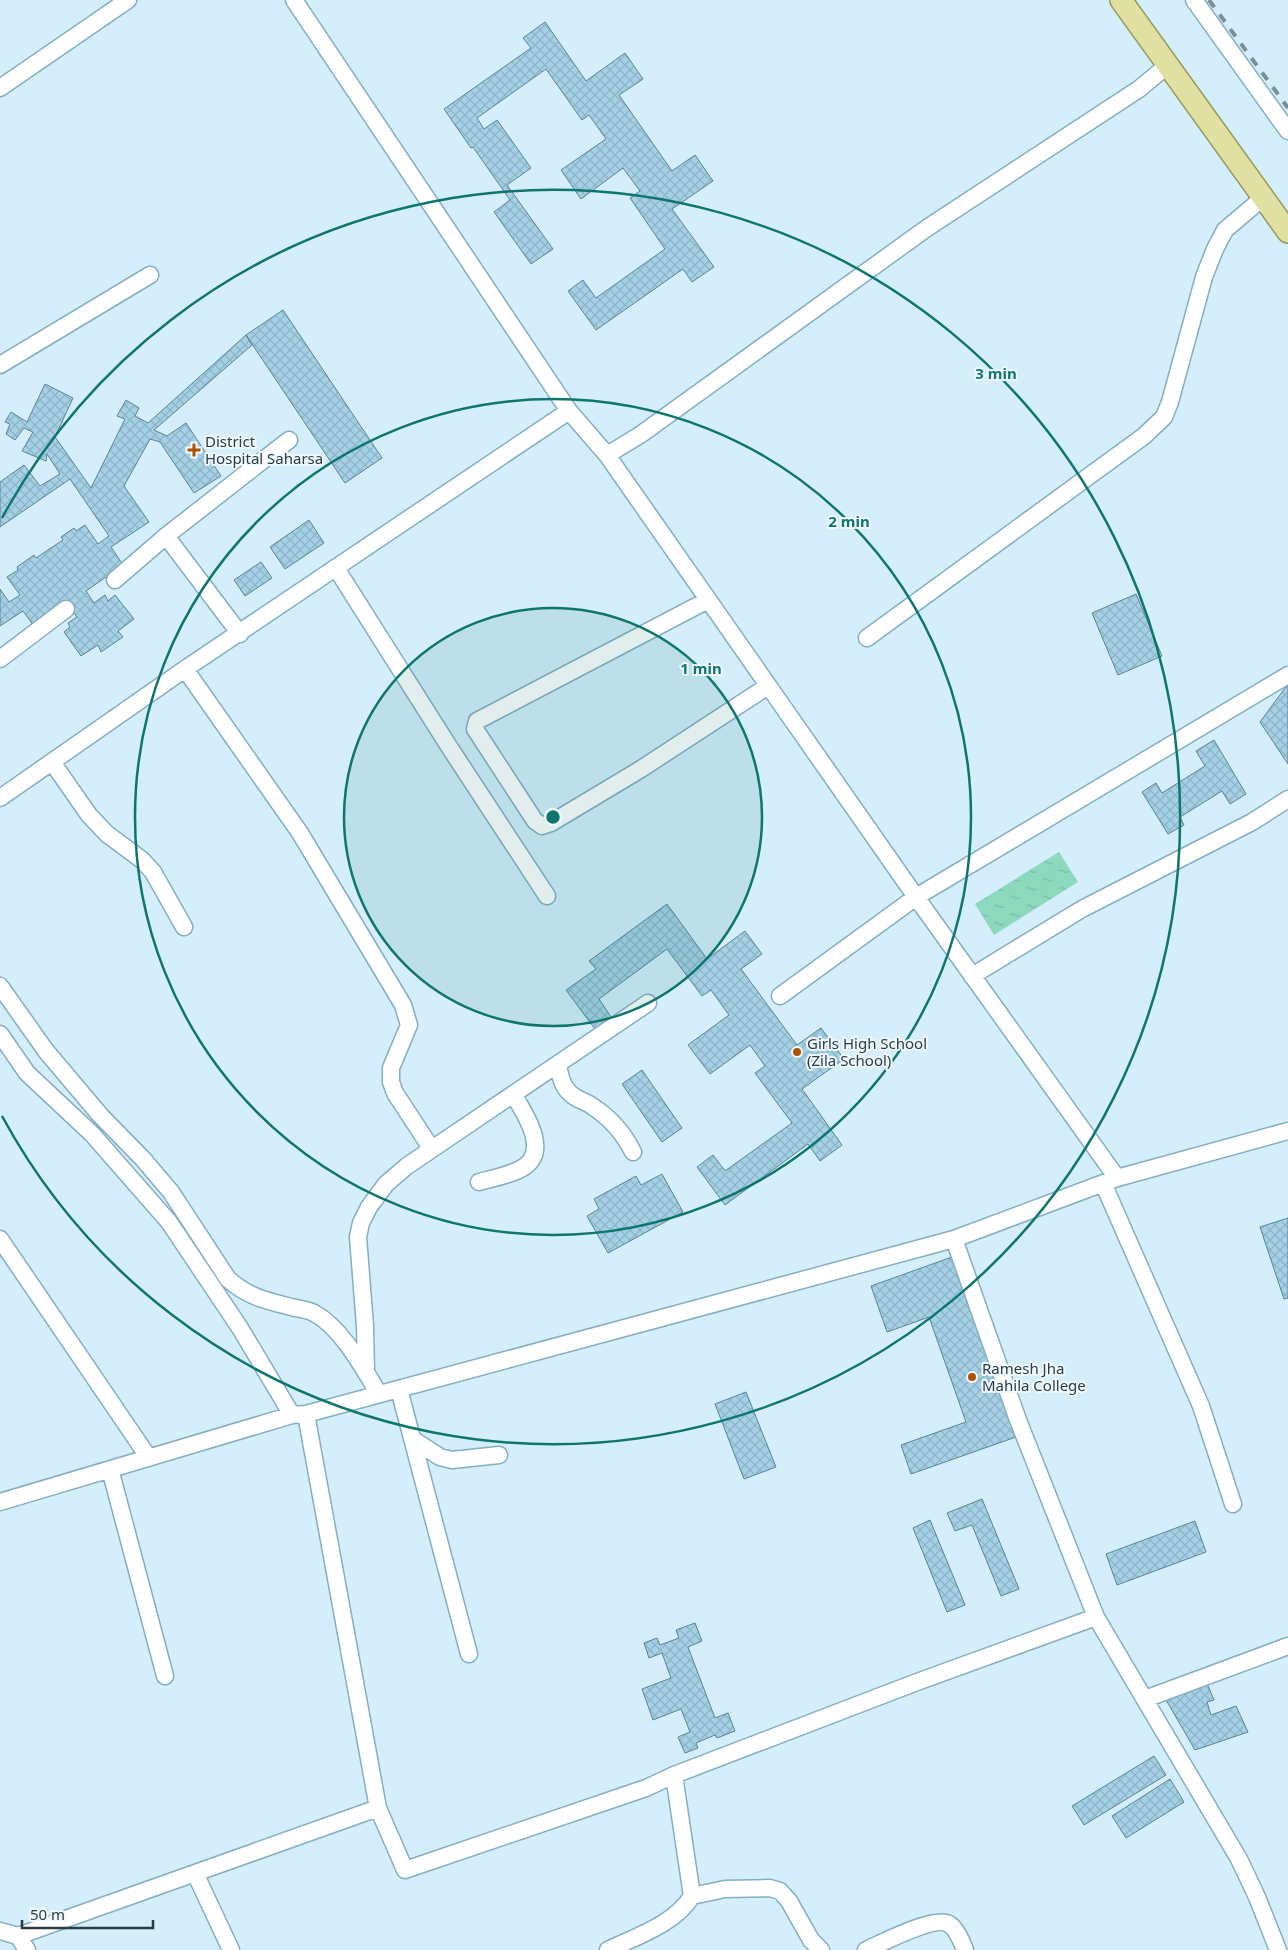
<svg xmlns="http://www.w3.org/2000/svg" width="1288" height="1950" font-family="'Noto Sans',sans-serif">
  <defs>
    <pattern id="water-ripples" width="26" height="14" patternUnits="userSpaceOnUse" patternTransform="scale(1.25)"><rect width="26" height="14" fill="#8dd9bd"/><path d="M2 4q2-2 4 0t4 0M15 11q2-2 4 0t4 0" fill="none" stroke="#7abba4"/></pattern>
    <pattern id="building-cross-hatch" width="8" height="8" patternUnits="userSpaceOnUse" patternTransform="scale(1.25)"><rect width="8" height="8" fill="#a5d1e7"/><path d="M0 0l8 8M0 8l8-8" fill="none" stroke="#8eb4c7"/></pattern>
  </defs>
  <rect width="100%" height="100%" fill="#d4eefc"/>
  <path fill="url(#water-ripples)" d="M 1059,852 L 1078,882 L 994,935 L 975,904 Z"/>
  <path fill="url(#building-cross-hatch)" stroke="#5a8498" d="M 545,22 L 586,81 L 625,53 L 643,79 L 619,95 L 672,171 L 695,155 L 713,181 L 672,209 L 714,267 L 692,282 L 683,269 L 596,330 L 568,291 L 583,280 L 596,298 L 665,249 L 630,198 L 640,191 L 623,168 L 581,199 L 561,170 L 606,139 L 589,115 L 582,120 L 546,69 L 477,118 L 484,129 L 497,120 L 531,168 L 507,185 L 553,249 L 531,264 L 494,212 L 510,200 L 473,147 L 471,148 L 444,109 L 531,48 L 523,38 Z
    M 283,310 L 382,458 L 345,483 L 246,335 Z
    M 246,335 L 252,345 L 154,430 L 167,436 L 186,423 L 221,476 L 194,493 L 160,442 L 150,439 L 124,486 L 149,522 L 111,547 L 123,565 L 86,591 L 94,603 L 105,595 L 108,601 L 115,595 L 134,619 L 118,631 L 123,637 L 101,652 L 98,645 L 81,656 L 64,632 L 70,627 L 68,623 L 77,617 L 67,603 L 34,626 L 23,611 L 0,626 L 0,589 L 9,602 L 20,595 L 7,577 L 18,570 L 17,567 L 34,555 L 36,558 L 63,540 L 61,537 L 74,528 L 76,531 L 85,525 L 98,544 L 109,536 L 70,479 L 0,527 L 0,482 L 24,465 L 40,486 L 60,474 L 47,454 L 46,461 L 22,451 L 33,432 L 24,428 L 15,440 L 6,434 L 10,424 L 5,422 L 11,412 L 27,422 L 45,384 L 73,398 L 55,437 L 91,488 L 125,419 L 117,416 L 126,400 L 139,408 L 135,416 L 148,423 Z
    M 309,520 L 324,543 L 285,569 L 270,547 Z
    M 261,562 L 272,578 L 245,596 L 234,580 Z
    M 1136,594 L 1162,656 L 1118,675 L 1092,613 Z
    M 1288,684 L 1288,764 L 1260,722 Z
    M 1214,740 L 1246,794 L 1230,804 L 1222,791 L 1180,817 L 1184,825 L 1168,834 L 1142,792 L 1156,783 L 1162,793 L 1205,766 L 1196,751 Z
    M 667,904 L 707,959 L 745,931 L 762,954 L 741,969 L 797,1045 L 821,1028 L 844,1059 L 802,1089 L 842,1145 L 820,1161 L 808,1144 L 725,1205 L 697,1167 L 713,1155 L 725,1171 L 792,1123 L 755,1073 L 765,1066 L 750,1045 L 710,1074 L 688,1045 L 729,1015 L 711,990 L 702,996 L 667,949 L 599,999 L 611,1017 L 595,1029 L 566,990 L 596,969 L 589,961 Z
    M 642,1070 L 682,1128 L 662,1142 L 622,1084 Z
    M 662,1174 L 683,1212 L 608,1253 L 587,1216 L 599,1209 L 594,1199 L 636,1176 L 641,1185 Z
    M 1288,1218 L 1288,1298 L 1284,1299 L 1260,1227 Z
    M 952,1257 L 1016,1437 L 911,1474 L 901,1445 L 966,1422 L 929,1317 L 887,1332 L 871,1286 Z
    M 746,1392 L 776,1467 L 744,1479 L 715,1404 Z
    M 982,1499 L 1019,1589 L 1001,1596 L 972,1525 L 955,1531 L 947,1513 Z
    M 930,1520 L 965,1605 L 947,1612 L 913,1528 Z
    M 1195,1521 L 1206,1552 L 1117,1585 L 1106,1554 Z
    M 695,1623 L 702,1641 L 688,1647 L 715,1718 L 728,1713 L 735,1731 L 717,1738 L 715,1735 L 696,1743 L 698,1748 L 685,1753 L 678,1737 L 690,1732 L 681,1709 L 653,1720 L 642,1689 L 671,1678 L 662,1653 L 649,1658 L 644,1643 L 657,1638 L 660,1645 L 679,1638 L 676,1630 Z
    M 1206,1681 L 1214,1700 L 1207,1702 L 1211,1715 L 1236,1706 L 1248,1732 L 1195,1750 L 1165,1698 Z
    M 1154,1756 L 1166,1775 L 1084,1825 L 1072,1806 Z
    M 1170,1779 L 1184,1802 L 1126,1838 L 1112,1816 Z"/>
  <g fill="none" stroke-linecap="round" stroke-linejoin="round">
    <defs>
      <path id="minor" d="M 294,0 L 569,411 L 607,455 L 916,897 L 1117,1178
        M 1194,0 L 1288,131
        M 0,88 L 128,0
        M 0,365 L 150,275
        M 607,455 L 640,435 L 927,228 L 1139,89 L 1168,65
        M 166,536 L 240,634
        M 336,568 L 448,745 L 547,896
        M 115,580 L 166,536 L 289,440
        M 708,600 L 477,721 L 475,729 L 535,821 L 542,826 L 551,823 L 641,769 L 768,686
        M 867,638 L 1144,436 L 1164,417 L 1170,402 L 1204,277 L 1215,249 L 1225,230 L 1264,197
        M 0,659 L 66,609
        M 185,669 L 300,833 L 403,1005 L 409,1025 L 391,1068 L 391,1082 L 395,1093 L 431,1148
        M 52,762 L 89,815 L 107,834 L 142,860 L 153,872 L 184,927
        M 0,798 L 185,669 L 569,411
        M 972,976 L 1082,909 L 1252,822 L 1288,799
        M 0,986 L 46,1051 L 100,1115 L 143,1159 L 171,1192 L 228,1279 C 249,1298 269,1301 295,1308 C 301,1309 308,1310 314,1313 C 342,1328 363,1368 379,1394
        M 780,996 L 916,897 L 1288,675
        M 0,1034 L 27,1073 L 92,1134 L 169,1222 L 240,1328 L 292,1415
        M 558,1064 C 560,1077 563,1090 575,1097 C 581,1101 587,1102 592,1106 C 609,1117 624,1134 633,1152
        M 479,1182 C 493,1178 512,1175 524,1167 C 550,1150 524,1112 513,1094
        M 1103,1183 L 1201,1406 L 1233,1504
        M 0,1239 L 149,1458
        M 954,1239 L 1018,1420 L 1096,1617 L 1239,1859 L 1257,1897 L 1278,1950
        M 366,1373 L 365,1326 L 358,1237 L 361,1223 L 369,1207 L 386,1184 L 407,1166 L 648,1003
        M 399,1389 L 469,1654
        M 306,1414 L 378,1808 L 405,1870 L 646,1788 L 674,1775 L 917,1682 L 1096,1617
        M 412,1439 L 440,1457 L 452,1460 L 499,1455
        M 110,1469 L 165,1676
        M 0,1502 L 292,1415 L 306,1414 L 954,1239 L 1117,1178 L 1288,1131
        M 1145,1699 L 1288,1646
        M 195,1873 L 231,1950
        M 692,1896 L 725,1889 L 770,1888 L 780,1891 L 789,1901 L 811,1940 L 821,1950
        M 0,1931 L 18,1936 L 27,1950
        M 18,1936 L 378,1808
        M 608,1950 C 637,1936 675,1924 692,1896 L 674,1775
        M 866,1950 C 882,1943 935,1915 949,1924 C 957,1929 962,1942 965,1950"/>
      <path id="major" d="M 1121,0 L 1288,232"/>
    </defs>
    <use href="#minor" stroke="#84aec3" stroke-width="19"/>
    <use href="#major" stroke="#939959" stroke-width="24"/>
    <use href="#minor" stroke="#fff" stroke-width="16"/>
    <use href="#major" stroke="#e0e0a2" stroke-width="21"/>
    <path stroke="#7a8f9b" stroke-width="4" stroke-dasharray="9 9" stroke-linecap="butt" d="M 1209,0 L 1288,108"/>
  </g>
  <circle cx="553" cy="817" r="209" fill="#0f766e" fill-opacity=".12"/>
  <g fill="none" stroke="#0f766e" stroke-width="2.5">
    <circle cx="553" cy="817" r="209"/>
    <circle cx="553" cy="817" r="418"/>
    <path d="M2 518A627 627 0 1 1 2 1116"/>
  </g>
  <g fill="#b15104" stroke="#f0f9fd" stroke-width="2">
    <path d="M191.5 442.5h5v5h5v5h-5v5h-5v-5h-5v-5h5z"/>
    <circle cx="797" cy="1052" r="5"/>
    <circle cx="972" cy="1377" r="5"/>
  </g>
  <g text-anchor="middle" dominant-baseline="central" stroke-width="4" stroke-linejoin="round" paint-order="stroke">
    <g font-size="15" fill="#2a3b44" stroke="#f0f9fd" text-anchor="start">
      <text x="205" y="441">District<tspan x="205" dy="17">Hospital Saharsa</tspan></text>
      <text x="807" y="1043">Girls High School<tspan x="807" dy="17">(Zila School)</tspan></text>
      <text x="982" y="1368">Ramesh Jha<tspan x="982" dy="17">Mahila College</tspan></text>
    </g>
  </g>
  <circle cx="553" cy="817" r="8" fill="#0f766e" stroke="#f0f9fd" stroke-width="2.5"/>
  <g font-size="15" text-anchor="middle" font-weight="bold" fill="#0f766e" stroke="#f0f9fd" stroke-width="4" stroke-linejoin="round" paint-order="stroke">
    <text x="996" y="379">3 min</text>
    <text x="849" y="527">2 min</text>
    <text x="701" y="674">1 min</text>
  </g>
  <path d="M22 1920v8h131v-8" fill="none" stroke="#2a3b44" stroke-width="2.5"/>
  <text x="30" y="1920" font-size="15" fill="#2a3b44" stroke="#f0f9fd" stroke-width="4" paint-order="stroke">50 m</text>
</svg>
